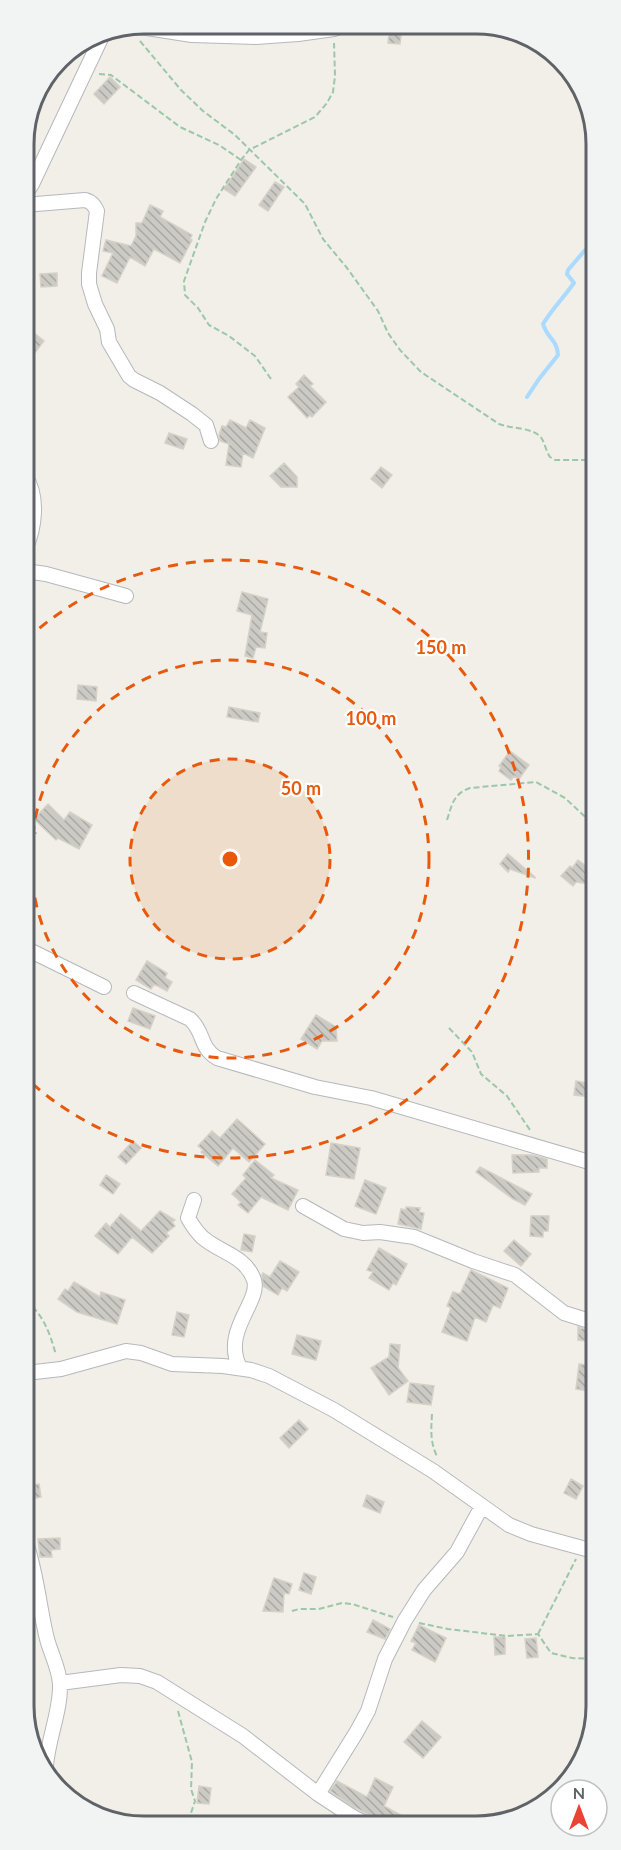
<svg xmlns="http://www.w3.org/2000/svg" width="621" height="1850" font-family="Lato,sans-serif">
  <defs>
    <pattern id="building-back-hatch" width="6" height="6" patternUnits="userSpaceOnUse" patternTransform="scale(1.5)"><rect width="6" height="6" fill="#cccac5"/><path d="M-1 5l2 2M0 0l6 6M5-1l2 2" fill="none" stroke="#a9a8a4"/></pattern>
  </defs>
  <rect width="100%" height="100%" fill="#f1efe8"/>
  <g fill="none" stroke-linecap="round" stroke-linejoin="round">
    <path stroke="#aadaff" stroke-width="4" d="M 595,126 C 589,142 589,164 595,180
      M 527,397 L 539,379 L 558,355 C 557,339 548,340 543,324 C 552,309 564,297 574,283 L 567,274 L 568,270 L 586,249 L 595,233"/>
  </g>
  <path fill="url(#building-back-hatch)" stroke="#d6d1c6" stroke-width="1.5" d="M 390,26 L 402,26 L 400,44 L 388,43 Z
    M 110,77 L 120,87 L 104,104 L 94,94 Z
    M 244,159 L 256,167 L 235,196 L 224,189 Z
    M 275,182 L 284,187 L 268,211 L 259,205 Z
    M 150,205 L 163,211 L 160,217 L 192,235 L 190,239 L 192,240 L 180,263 L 154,249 L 145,266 L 130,257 L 117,283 L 102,276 L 113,253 L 103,251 L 106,240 L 131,246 L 136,236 L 136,223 L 142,223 Z
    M 57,273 L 57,286 L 41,287 L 40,274 Z
    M 34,333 L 44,341 L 31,358 L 25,353 L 25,334 L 30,338 Z
    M 304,375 L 313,384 L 310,386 L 326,402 L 312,417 L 310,415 L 307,418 L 288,397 L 299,387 L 296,384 Z
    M 230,420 L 246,428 L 250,420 L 265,428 L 253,458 L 243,453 L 241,467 L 226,465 L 229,444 L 220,441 L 219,435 L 222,426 L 226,427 Z
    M 169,433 L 187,439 L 183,449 L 165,443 Z
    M 284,463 L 297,477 L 297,487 L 281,487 L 270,476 Z
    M 381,467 L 392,475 L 382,488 L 371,479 Z
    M 242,592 L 268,599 L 260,632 L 267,633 L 265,648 L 256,647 L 253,658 L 245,656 L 252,615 L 237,611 Z
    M 78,685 L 97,687 L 96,701 L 77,699 Z
    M 229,707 L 260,713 L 258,722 L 227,717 Z
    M 510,751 L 529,765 L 519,779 L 514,776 L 511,780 L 499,771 L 501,767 L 499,766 Z
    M 48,804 L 64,820 L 70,812 L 92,825 L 79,849 L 58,838 L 56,840 L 34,819 Z
    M 508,854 L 535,877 L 535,878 L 510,869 L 508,872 L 500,864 Z
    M 578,860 L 596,873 L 589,884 L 576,882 L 573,886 L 561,876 L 570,866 L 572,868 Z
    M 147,961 L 167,973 L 165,978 L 172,982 L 167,991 L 154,984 L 151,989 L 136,980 Z
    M 133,1008 L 155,1016 L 150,1029 L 128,1021 Z
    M 316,1015 L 336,1027 L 337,1041 L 322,1041 L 317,1049 L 301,1039 Z
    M 576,1081 L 593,1084 L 592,1097 L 574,1095 Z
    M 237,1119 L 265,1144 L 249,1162 L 233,1148 L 218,1166 L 201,1152 L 203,1150 L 198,1146 L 212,1131 L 220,1138 Z
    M 133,1141 L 141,1148 L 126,1164 L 118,1157 Z
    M 331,1143 L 360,1148 L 354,1179 L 326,1175 Z
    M 512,1155 L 532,1155 L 547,1159 L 547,1168 L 539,1168 L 539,1172 L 513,1173 Z
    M 255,1160 L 274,1175 L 271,1178 L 298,1190 L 288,1210 L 261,1197 L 248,1213 L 238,1205 L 241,1202 L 232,1194 L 246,1178 L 243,1175 Z
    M 480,1167 L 532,1194 L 525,1205 L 513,1199 L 476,1172 Z
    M 106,1175 L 120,1184 L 113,1194 L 100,1185 Z
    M 365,1180 L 386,1188 L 376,1214 L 355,1206 Z
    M 406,1207 L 420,1208 L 419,1212 L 424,1213 L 421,1229 L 398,1224 L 401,1209 L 406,1210 Z
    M 160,1211 L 175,1220 L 172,1222 L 175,1226 L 166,1233 L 169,1236 L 152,1253 L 132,1237 L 118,1254 L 95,1236 L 106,1223 L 110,1227 L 121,1214 L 141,1231 Z
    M 531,1216 L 549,1216 L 548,1231 L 543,1231 L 543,1237 L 530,1236 Z
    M 244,1234 L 255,1236 L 252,1252 L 241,1250 Z
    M 514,1240 L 531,1254 L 521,1266 L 504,1251 Z
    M 379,1248 L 407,1264 L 396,1285 L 393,1283 L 389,1290 L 369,1278 L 373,1272 L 367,1270 Z
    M 280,1261 L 299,1272 L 287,1291 L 282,1288 L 278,1295 L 263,1286 L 262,1275 L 263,1273 L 270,1277 Z
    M 471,1270 L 508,1288 L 500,1308 L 493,1305 L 486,1322 L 475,1317 L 467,1341 L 442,1332 L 451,1308 L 447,1306 L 453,1292 L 460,1294 Z
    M 74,1282 L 100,1297 L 101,1292 L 125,1300 L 117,1324 L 77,1312 L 58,1299 L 65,1289 L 68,1291 Z
    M 177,1312 L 189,1315 L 184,1337 L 172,1335 Z
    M 578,1327 L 596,1332 L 596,1342 L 578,1340 Z
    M 297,1335 L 321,1341 L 316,1360 L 292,1354 Z
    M 390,1344 L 400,1345 L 398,1368 L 408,1381 L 389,1395 L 371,1368 L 389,1357 Z
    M 579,1364 L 596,1366 L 596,1392 L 576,1389 Z
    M 410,1383 L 434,1386 L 431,1405 L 407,1402 Z
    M 299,1420 L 308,1429 L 289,1448 L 280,1438 Z
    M 571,1479 L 583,1486 L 576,1499 L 564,1493 Z
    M 39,1484 L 41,1497 L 26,1500 L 26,1486 Z
    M 367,1495 L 384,1502 L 380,1513 L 363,1506 Z
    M 60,1538 L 60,1549 L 51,1550 L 52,1557 L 40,1557 L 38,1539 Z
    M 304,1573 L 316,1577 L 311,1594 L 299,1590 Z
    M 274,1578 L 292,1584 L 289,1594 L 284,1593 L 283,1612 L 263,1611 Z
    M 373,1620 L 390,1629 L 385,1639 L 367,1632 Z
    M 419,1625 L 446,1638 L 435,1662 L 412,1650 L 416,1643 L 411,1641 Z
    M 494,1637 L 505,1637 L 505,1654 L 495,1655 Z
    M 536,1638 L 538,1657 L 527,1658 L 525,1639 Z
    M 422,1721 L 441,1737 L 423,1758 L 404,1742 Z
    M 375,1778 L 393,1787 L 384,1806 L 417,1824 L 387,1824 L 354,1807 L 330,1791 L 337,1781 L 367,1797 Z
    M 199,1786 L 211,1788 L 209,1804 L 197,1803 Z"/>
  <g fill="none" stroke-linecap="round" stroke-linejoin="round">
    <defs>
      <path id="street" d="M 355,25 L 371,26
        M 134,26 L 192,35 L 256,37 L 298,34 L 334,29 L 344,25
        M 24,196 L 32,184 L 104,32
        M 24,205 L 85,200 C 92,202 94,205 97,211 L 89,273 L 89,284 L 95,304 L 107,329 L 109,342 L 129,376 L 134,380 L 160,393 L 192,414 L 206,425 L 211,441
        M 25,476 C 39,496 35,528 25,550
        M 25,571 L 46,574 L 126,596
        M 25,948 L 104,987
        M 134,993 L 190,1019 C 205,1033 199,1047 217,1058 L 315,1087 L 371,1098 L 596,1164
        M 194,1200 L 188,1218 C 192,1225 196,1231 202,1237 C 220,1253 245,1255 254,1280 C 261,1302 221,1331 240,1368
        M 303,1206 L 344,1229 L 363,1233 L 380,1232 L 414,1237 L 473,1261 L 515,1275 L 564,1313 L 596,1323
        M 26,1373 L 61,1369 L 126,1351 L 141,1353 L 172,1364 L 223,1366 L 251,1370 L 269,1376 L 334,1410 L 433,1471 L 509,1525 L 531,1534 L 597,1552
        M 26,1543 C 37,1574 39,1607 47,1639 C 51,1654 59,1668 60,1684 C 61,1710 48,1739 46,1766
        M 60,1683 L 121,1675 L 140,1676 L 157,1682 L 243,1736 L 318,1794 L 353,1817 L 367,1824
        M 318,1794 L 356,1733 L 368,1711 L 385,1659 L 405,1620 L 424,1590 L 457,1552 L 482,1506"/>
    </defs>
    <use href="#street" stroke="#b5b8bc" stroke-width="16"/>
    <path stroke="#9cc7a9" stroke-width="2" stroke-dasharray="6 3" stroke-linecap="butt" d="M 140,41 L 181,90 L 203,111 L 235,135 L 305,204 L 323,239 L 347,268 L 378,311 L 388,333 L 400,350 L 421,372 L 499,424 C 511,429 535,427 542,439 C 545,444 546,451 550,457 L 555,460 L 595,460
      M 99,74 L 111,75 L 180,127 L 219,145 L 241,160
      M 271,379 L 255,356 L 229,336 L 209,325 L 198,308 L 185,295 L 184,281 L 205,222 L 216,199 L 241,160 L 249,150 L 315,117 L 327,103 L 333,92 L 335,76 L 334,43
      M 25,772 L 32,783 L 30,810 L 36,834
      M 447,820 C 452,805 453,794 470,788 L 536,782 L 565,798 L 596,827
      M 449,1028 L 472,1052 L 481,1074 L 507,1096 L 530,1130
      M 26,1301 C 44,1315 50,1334 56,1355
      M 432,1414 C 431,1430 430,1444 438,1458
      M 292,1611 L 299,1609 L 319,1609 L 342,1603 L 352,1604 L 393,1617
      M 419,1623 L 448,1629 L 507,1636 L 538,1634 L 551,1653 L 572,1658 L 597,1659
      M 538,1634 L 576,1559
      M 178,1711 L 192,1762 L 191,1789 L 195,1801 L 191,1813 L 184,1824"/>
    <use href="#street" stroke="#fff" stroke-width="14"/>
  </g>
  <circle cx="230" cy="859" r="100" fill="#e8590c" fill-opacity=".12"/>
  <g fill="none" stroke="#e8590c" stroke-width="3" stroke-dasharray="10 8">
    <circle cx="230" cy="859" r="100"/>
    <circle cx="230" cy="859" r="199"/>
    <path d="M26 640A299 299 0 1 1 26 1078"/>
  </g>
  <path d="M0 0H621V1850H0ZM144 34H476A110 110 0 0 1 586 144V1706A110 110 0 0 1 476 1816H144A110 110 0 0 1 34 1706V144A110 110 0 0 1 144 34Z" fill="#f2f3f3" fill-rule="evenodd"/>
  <path fill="none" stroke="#5f6368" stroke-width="3" d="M144 34H476A110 110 0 0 1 586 144V1706A110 110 0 0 1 476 1816H144A110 110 0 0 1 34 1706V144A110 110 0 0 1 144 34Z"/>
  <circle cx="230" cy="859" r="9" fill="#e8590c" stroke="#fff" stroke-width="3"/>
  <g font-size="18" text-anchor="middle" font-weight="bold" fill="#e8590c" stroke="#fff" stroke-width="4.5" stroke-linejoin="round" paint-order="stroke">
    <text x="441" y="654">150 m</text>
    <text x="371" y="725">100 m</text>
    <text x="301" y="795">50 m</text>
  </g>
  <g transform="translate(579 1808)"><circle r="28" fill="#ffffff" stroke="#bfc1c3" stroke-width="1.5"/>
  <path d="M0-4.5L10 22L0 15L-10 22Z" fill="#ea4335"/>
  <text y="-9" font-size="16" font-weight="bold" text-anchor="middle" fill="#5f6368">N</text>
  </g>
</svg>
